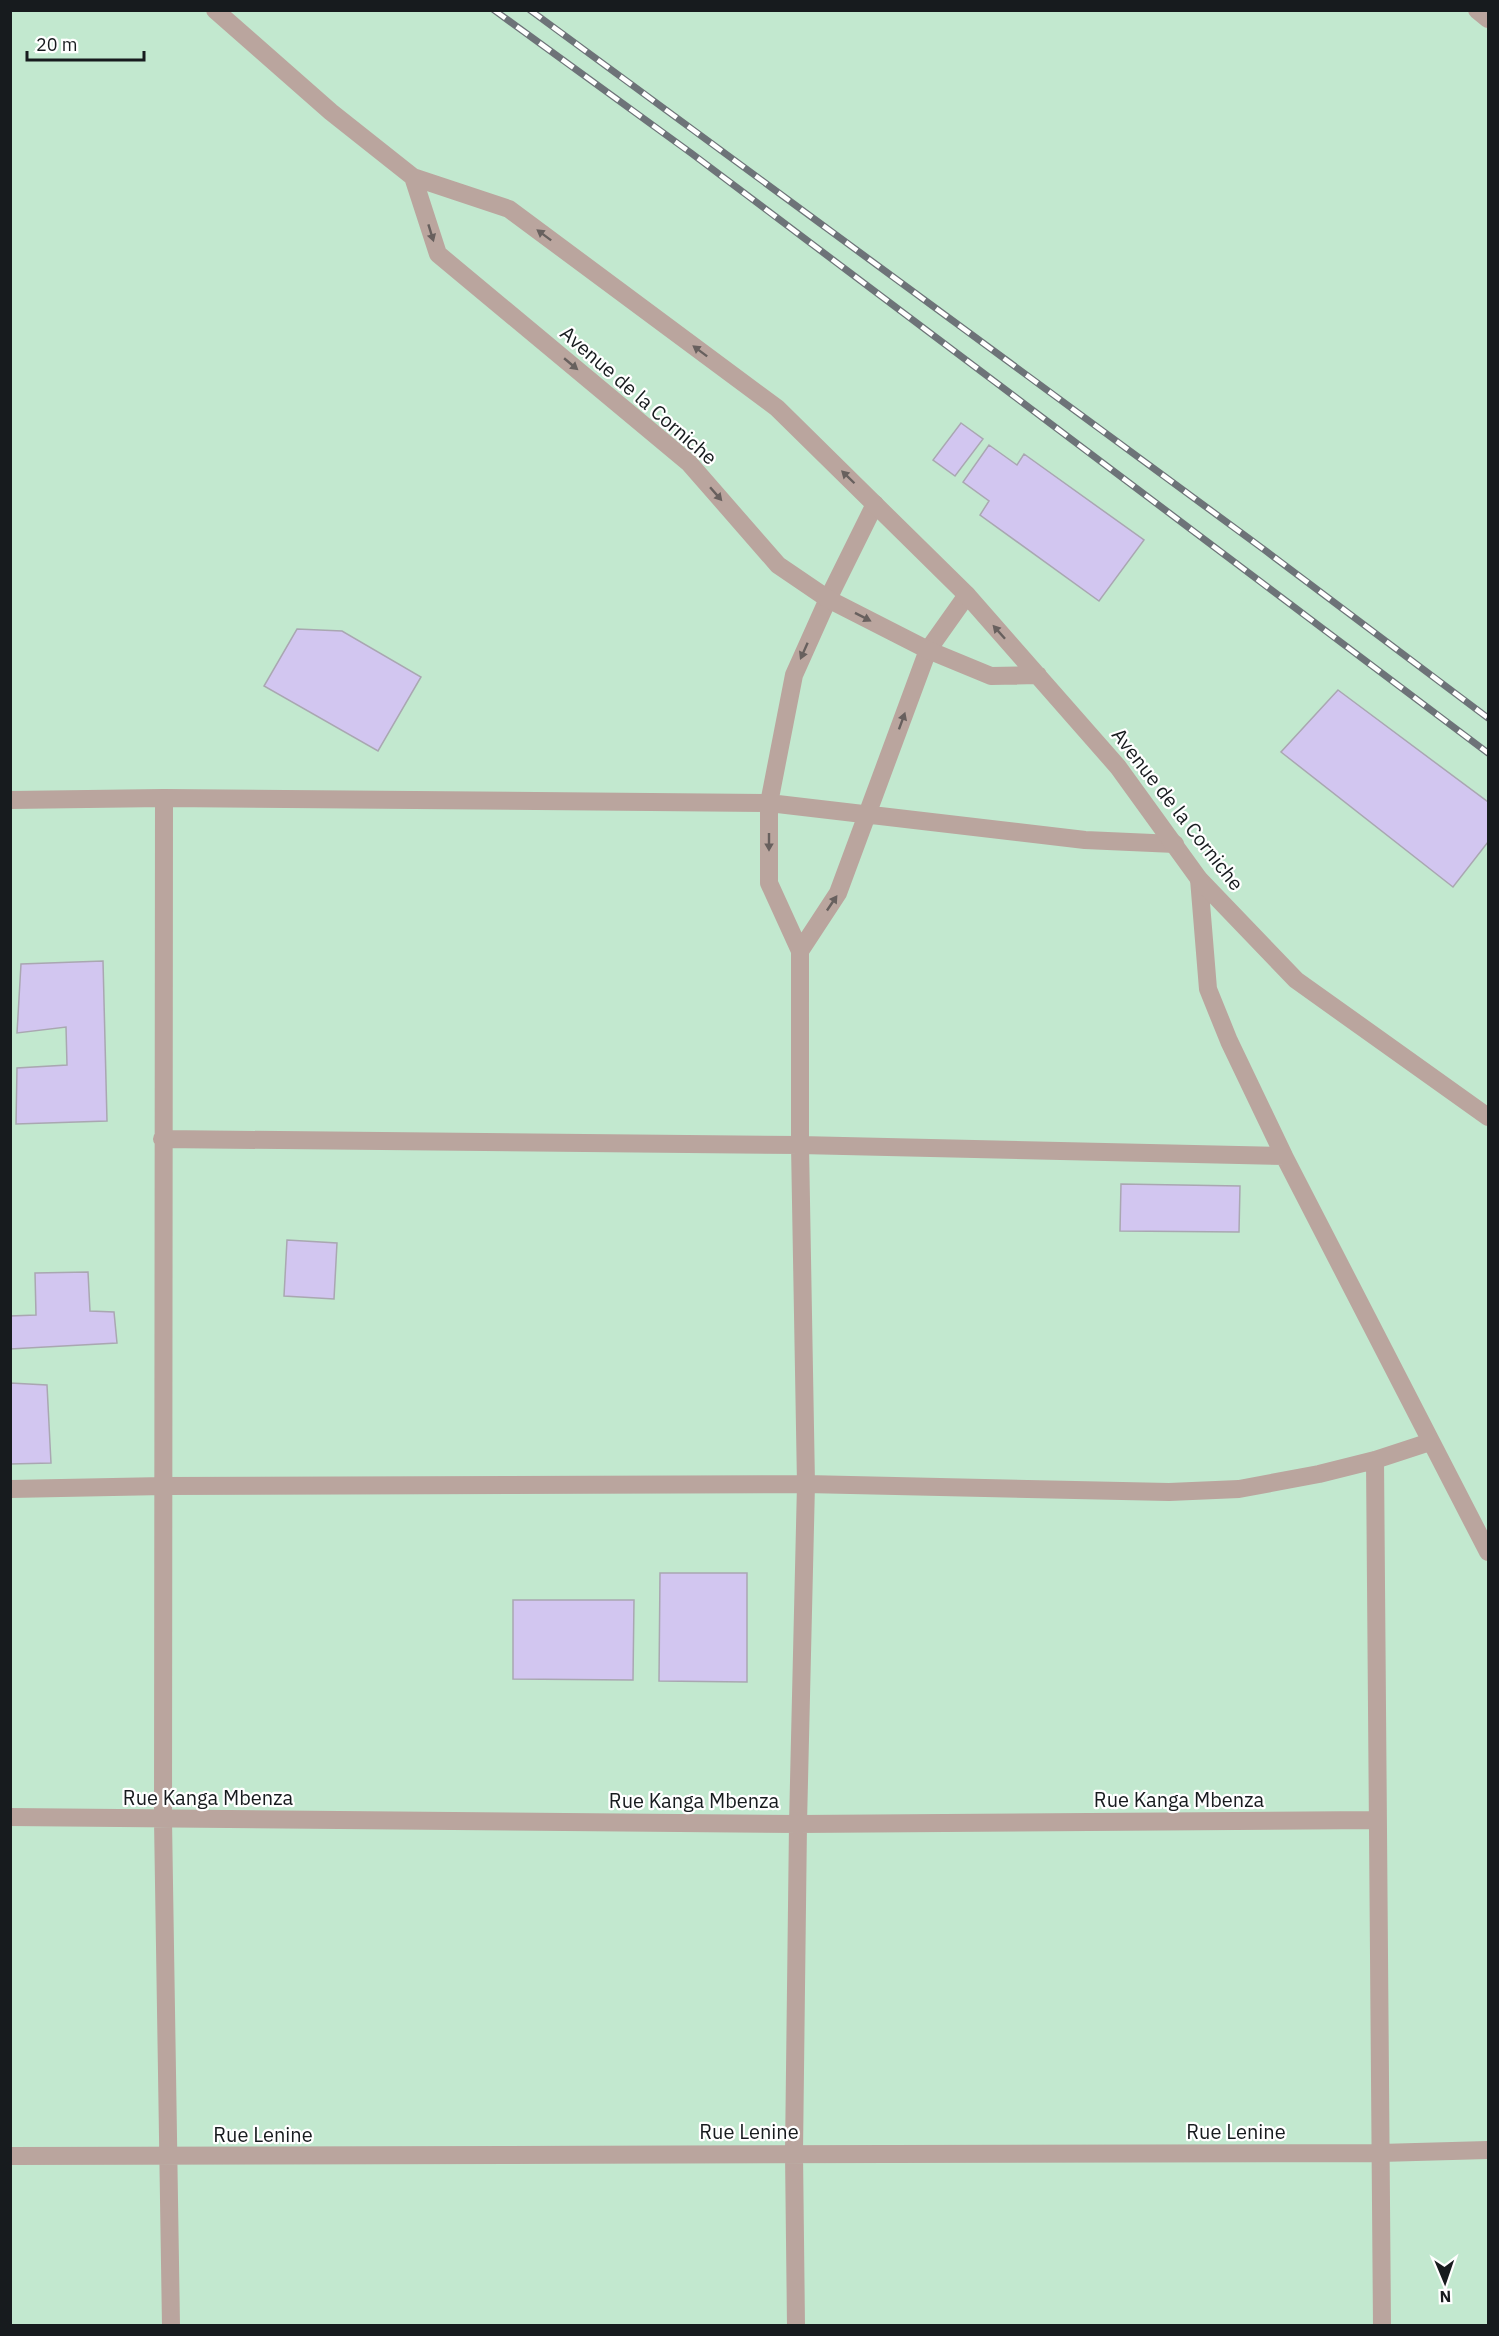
<svg xmlns="http://www.w3.org/2000/svg" width="1499" height="2336" font-family="'IBM Plex Sans',sans-serif">
  <rect width="100%" height="100%" fill="#edf6ff"/>
  <path fill="#c2e8cf" d="M 11,11 L 1488,11 L 1488,2325 L 11,2325 Z"/>
  <path fill="#d2c6f0" stroke="#a9a7b1" stroke-width="1.5" d="M 961,423 L 983,439 L 955,476 L 933,460 Z
    M 989,445 L 1017,465 L 1024,454 L 1144,540 L 1099,601 L 980,515 L 989,501 L 963,482 Z
    M 297,629 L 342,631 L 421,677 L 378,751 L 264,686 Z
    M 1338,690 L 1488,802 L 1488,842 L 1453,887 L 1281,752 Z
    M 103,961 L 107,1121 L 16,1124 L 17,1068 L 67,1065 L 66,1027 L 17,1033 L 21,964 Z
    M 1121,1184 L 1240,1186 L 1239,1232 L 1120,1231 Z
    M 287,1240 L 337,1243 L 334,1299 L 284,1296 Z
    M 88,1272 L 90,1311 L 114,1312 L 117,1343 L 10,1349 L 10,1316 L 36,1315 L 35,1273 Z
    M 10,1383 L 47,1385 L 51,1463 L 10,1464 Z
    M 660,1573 L 747,1573 L 747,1682 L 659,1681 Z
    M 513,1600 L 634,1600 L 633,1680 L 513,1679 Z"/>
  <g fill="none" stroke-linecap="round" stroke-linejoin="round">
    <path stroke="#baa59e" stroke-width="18" d="M 1477,10 L 1488,19
      M 164,798 L 163,1820 L 171,2326
      M 10,800 L 164,798 L 769,803 L 1085,840 L 1175,844
      M 1199,879 L 1208,989 L 1229,1041 L 1284,1156 L 1488,1552
      M 800,951 L 838,893 L 928,650 L 967,595
      M 162,1139 L 800,1145 L 1284,1156
      M 1375,1460 L 1382,2326
      M 10,1489 L 164,1486 L 806,1484 L 1169,1492 L 1239,1489 L 1319,1474 L 1375,1460 L 1430,1442
      M 10,1817 L 798,1824 L 1377,1820
      M 10,2156 L 1380,2153 L 1488,2150
      M 796,2326 L 794,2153 L 798,1824 L 806,1484 L 800,1145 L 800,951 L 769,883 L 769,803 L 794,675 L 828,599 L 875,504"/>
    <path stroke="#baa59e" stroke-width="18" d="M 215,10 L 331,112 L 413,177 L 509,209 L 777,408 L 967,595 L 1118,767 L 1199,879 L 1296,980 L 1488,1117
      M 413,177 L 438,254 L 689,463 L 778,565 L 828,599 L 928,650 L 991,676 L 1038,675"/>
    <defs>
      <path id="rail" d="M 494,10 L 691,153 L 1488,753
        M 530,10 L 1266,551 L 1488,718"/>
    </defs>
    <use href="#rail" stroke="#6d7378" stroke-width="7"/>
    <use href="#rail" stroke="#fff" stroke-width="4.5" stroke-dasharray="14" stroke-linecap="butt"/>
  </g>
  <defs><path id="oneway-solid" d="M-6-.8H1V-3.2L6.5 0L1 3.2V.8H-6Z" transform="scale(1.5)"/></defs>
  <g fill="#68605e">
    <use href="#oneway-solid" transform="translate(431 233) rotate(73)"/>
    <use href="#oneway-solid" transform="translate(544 235) rotate(-143)"/>
    <use href="#oneway-solid" transform="translate(700 351) rotate(-143)"/>
    <use href="#oneway-solid" transform="translate(571 364) rotate(40)"/>
    <use href="#oneway-solid" transform="translate(848 477) rotate(-136)"/>
    <use href="#oneway-solid" transform="translate(716 494) rotate(49)"/>
    <use href="#oneway-solid" transform="translate(863 617) rotate(27)"/>
    <use href="#oneway-solid" transform="translate(999 632) rotate(-132)"/>
    <use href="#oneway-solid" transform="translate(804 651) rotate(114)"/>
    <use href="#oneway-solid" transform="translate(902 721) rotate(-70)"/>
    <use href="#oneway-solid" transform="translate(769 842) rotate(90)"/>
    <use href="#oneway-solid" transform="translate(832 903) rotate(-56)"/>
  </g>
  <g text-anchor="middle" dominant-baseline="central" stroke-width="4.5" stroke-linejoin="round" paint-order="stroke">
    <g font-size="20" fill="#171b1e" stroke="#fff">
      <text transform="translate(639 395) rotate(41)">Avenue de la Corniche</text>
      <text transform="translate(1178 809) rotate(52)">Avenue de la Corniche</text>
      <text x="208" y="1797">Rue Kanga Mbenza</text>
      <text x="1179" y="1799">Rue Kanga Mbenza</text>
      <text x="694" y="1800">Rue Kanga Mbenza</text>
      <text x="749" y="2131">Rue Lenine</text>
      <text x="1236" y="2131">Rue Lenine</text>
      <text x="263" y="2134">Rue Lenine</text>
    </g>
  </g>
  <rect width="1499" height="2336" fill="none" stroke="#171b1e" stroke-width="24"/>
  <g transform="translate(1445 2282) rotate(178)" stroke="#ffffff" stroke-width="4.5" paint-order="stroke">
  <path d="M0-4.5L10 22L0 15L-10 22Z" fill="#171b1e"/>
  <text y="-9" font-size="16" font-weight="bold" text-anchor="middle" fill="#171b1e">N</text>
  </g>
  <path d="M27 51v9h117v-9" fill="none" stroke="#171b1e" stroke-width="3"/>
  <text x="36" y="51" font-size="18" fill="#171b1e" stroke="#ffffff" stroke-width="4.5" paint-order="stroke">20 m</text>
</svg>
